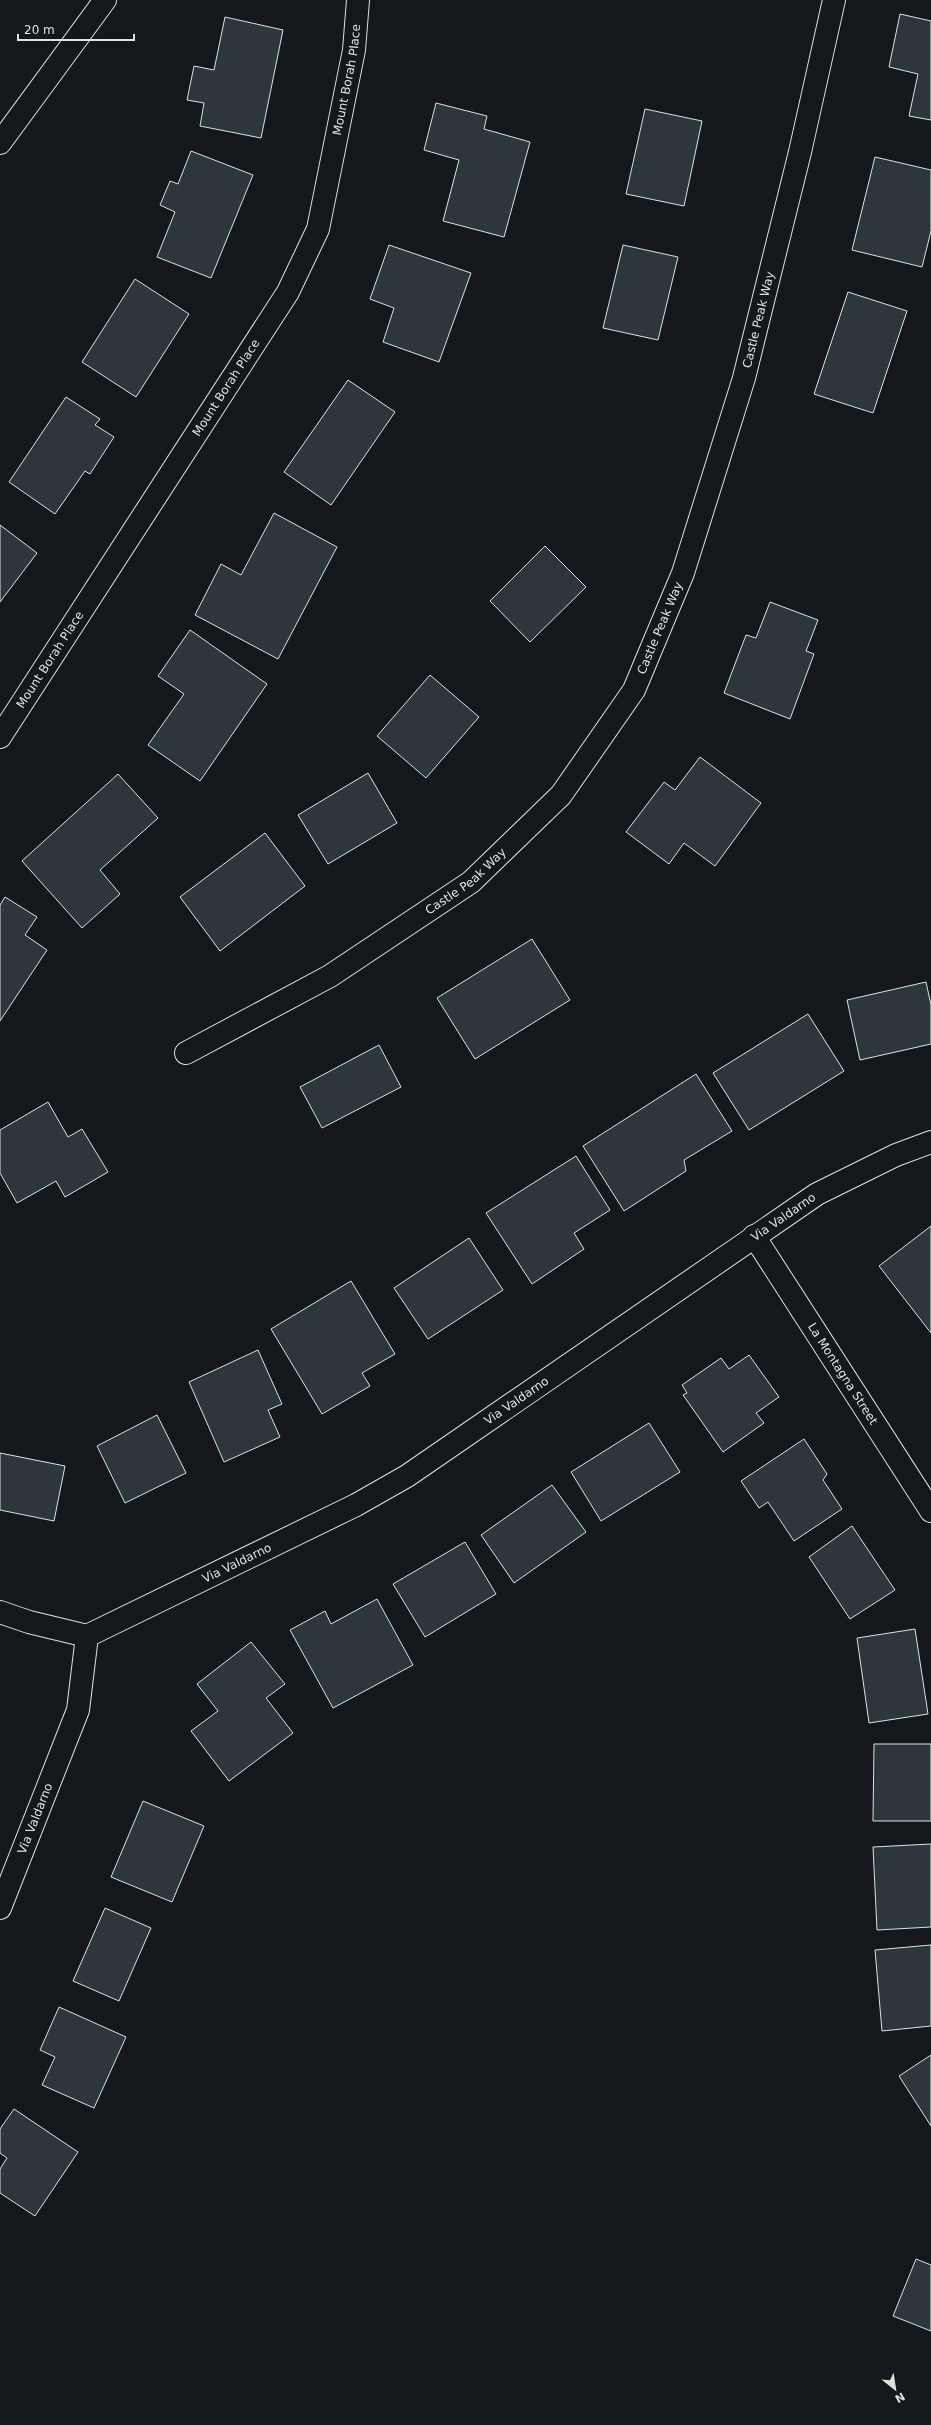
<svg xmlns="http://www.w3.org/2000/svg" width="931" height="2425" font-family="'DejaVu Sans',sans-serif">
  <rect width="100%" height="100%" fill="#14181c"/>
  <path fill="#2c363c" stroke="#d8e6dc" d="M 900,14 L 931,21 L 931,120 L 909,116 L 918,74 L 889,67 Z
    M 225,17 L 283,30 L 261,138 L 200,126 L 204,103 L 187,100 L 194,66 L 214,70 Z
    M 436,103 L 487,116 L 484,129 L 530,142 L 504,237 L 443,221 L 459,160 L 424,150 Z
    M 645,109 L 702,121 L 684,206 L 626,194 Z
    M 191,151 L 253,175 L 211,278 L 157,257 L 175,212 L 160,205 L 170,181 L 178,184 Z
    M 875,157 L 931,170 L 931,231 L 922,267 L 852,250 Z
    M 389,245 L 471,273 L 439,362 L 383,342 L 394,308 L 370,299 Z
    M 623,245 L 678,257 L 658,340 L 603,328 Z
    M 135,279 L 189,314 L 136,397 L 82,362 Z
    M 848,292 L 907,311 L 873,413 L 814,394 Z
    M 348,380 L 395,412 L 331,505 L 284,472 Z
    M 66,397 L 100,419 L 95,425 L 114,437 L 90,474 L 85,471 L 55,514 L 9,482 Z
    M 274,513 L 337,547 L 278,659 L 195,615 L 221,564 L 241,575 Z
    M 0,525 L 37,553 L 0,602 Z
    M 545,546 L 586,587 L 530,642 L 490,601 Z
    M 770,602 L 818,620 L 806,651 L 814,654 L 790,719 L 724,693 L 746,635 L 756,638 Z
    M 190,630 L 267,684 L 200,781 L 148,745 L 184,694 L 158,676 Z
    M 430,675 L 479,717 L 426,778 L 377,736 Z
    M 700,757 L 761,803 L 715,866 L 684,843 L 669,864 L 626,832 L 664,782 L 675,790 Z
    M 368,773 L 397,823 L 328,864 L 298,815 Z
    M 118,774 L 158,818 L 100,870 L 120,894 L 82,928 L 22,861 Z
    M 265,833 L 305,886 L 220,951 L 180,897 Z
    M 5,897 L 37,917 L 25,935 L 47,950 L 0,1021 L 0,905 Z
    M 532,939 L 570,1000 L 475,1059 L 437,998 Z
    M 926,982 L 931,1005 L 931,1044 L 860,1060 L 847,1000 Z
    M 808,1014 L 844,1071 L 749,1130 L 713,1073 Z
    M 379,1045 L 401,1087 L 322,1128 L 300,1087 Z
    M 696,1074 L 732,1131 L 684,1160 L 686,1171 L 624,1211 L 583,1146 Z
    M 48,1102 L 68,1137 L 82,1129 L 108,1172 L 65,1197 L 56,1181 L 17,1203 L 0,1173 L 0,1130 Z
    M 576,1156 L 610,1210 L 574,1233 L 584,1249 L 532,1284 L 486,1213 Z
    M 931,1226 L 931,1333 L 879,1266 Z
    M 469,1238 L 503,1290 L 428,1339 L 394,1288 Z
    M 351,1281 L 395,1354 L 362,1373 L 370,1386 L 322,1414 L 271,1329 Z
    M 258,1350 L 282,1404 L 268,1410 L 280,1437 L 224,1462 L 189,1382 Z
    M 749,1355 L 779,1397 L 756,1413 L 764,1423 L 723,1452 L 683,1395 L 687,1393 L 682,1385 L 721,1358 L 729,1369 Z
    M 157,1415 L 186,1473 L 125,1503 L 97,1446 Z
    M 649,1423 L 680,1472 L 601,1521 L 571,1472 Z
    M 804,1439 L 827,1474 L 823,1480 L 842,1509 L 794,1541 L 768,1502 L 759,1508 L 741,1481 Z
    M 0,1453 L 65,1466 L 54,1521 L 0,1510 Z
    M 552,1485 L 586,1532 L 514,1583 L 481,1535 Z
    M 852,1526 L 895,1590 L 850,1619 L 809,1557 Z
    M 465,1542 L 496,1594 L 425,1637 L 393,1584 Z
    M 377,1599 L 413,1665 L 333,1708 L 290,1630 L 325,1611 L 331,1624 Z
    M 915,1629 L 928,1714 L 869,1723 L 857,1638 Z
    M 251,1642 L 285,1684 L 266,1698 L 293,1733 L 229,1781 L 191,1731 L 218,1711 L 197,1684 Z
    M 874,1744 L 931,1744 L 931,1821 L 873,1821 Z
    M 143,1801 L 204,1826 L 172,1902 L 111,1877 Z
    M 931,1844 L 931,1927 L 877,1930 L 873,1847 Z
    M 105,1908 L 151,1928 L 119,2001 L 73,1981 Z
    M 931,1945 L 931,2026 L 882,2031 L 875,1950 Z
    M 59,2007 L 126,2037 L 94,2108 L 42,2085 L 55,2057 L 40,2050 Z
    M 931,2055 L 931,2126 L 899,2076 Z
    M 14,2109 L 78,2152 L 35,2216 L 0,2193 L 0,2169 L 7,2158 L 0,2153 L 0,2129 Z
    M 916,2259 L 931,2265 L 931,2331 L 893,2316 Z"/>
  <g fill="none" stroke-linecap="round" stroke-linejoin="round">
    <defs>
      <g id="minor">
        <path d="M 0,143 L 105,0"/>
        <path id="s1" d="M 0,737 L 288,292 L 318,229 L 354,50 L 358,0"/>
        <path id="s2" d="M 186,1053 L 330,976 L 471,882 L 561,795 L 634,690 L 683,573 L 744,378 L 800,152 L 834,0"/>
        <path id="s3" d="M 754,1236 L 931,1511"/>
        <path id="s4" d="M 0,1612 L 29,1622 L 87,1636 L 356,1505 L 407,1476 L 817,1194 L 896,1155 L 931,1142"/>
        <path id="s5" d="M 0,1908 L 78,1710 L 87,1636"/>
      </g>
    </defs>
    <use href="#minor" stroke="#d8e6dc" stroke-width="24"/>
    <use href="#minor" stroke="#14181c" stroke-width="22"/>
  </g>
  <g text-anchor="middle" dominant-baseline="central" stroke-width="3" stroke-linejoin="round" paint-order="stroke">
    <g font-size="12" fill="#d8e6dc" stroke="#14181c">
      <text stroke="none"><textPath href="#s1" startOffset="752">Mount Borah Place</textPath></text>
      <text stroke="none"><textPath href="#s2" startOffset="977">Castle Peak Way</textPath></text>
      <text stroke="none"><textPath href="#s1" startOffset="416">Mount Borah Place</textPath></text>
      <text stroke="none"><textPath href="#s2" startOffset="653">Castle Peak Way</textPath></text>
      <text stroke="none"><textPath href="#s1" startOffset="92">Mount Borah Place</textPath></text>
      <text stroke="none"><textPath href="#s2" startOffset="329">Castle Peak Way</textPath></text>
      <text stroke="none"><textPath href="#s4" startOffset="905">Via Valdarno</textPath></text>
      <text stroke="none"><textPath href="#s3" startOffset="164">La Montagna Street</textPath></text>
      <text stroke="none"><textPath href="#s4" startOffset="581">Via Valdarno</textPath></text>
      <text stroke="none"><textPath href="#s4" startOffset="257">Via Valdarno</textPath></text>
      <text stroke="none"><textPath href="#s5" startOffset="96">Via Valdarno</textPath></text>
    </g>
  </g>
  <g transform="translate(895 2389) rotate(150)" stroke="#14181c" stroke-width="3" paint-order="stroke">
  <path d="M0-3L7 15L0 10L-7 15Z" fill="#d8e6dc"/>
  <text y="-6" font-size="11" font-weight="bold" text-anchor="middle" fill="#d8e6dc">N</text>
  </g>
  <path d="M18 34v6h116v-6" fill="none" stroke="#d8e6dc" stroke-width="2"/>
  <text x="24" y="34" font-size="12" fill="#d8e6dc" stroke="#14181c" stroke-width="3" paint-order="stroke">20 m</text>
</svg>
